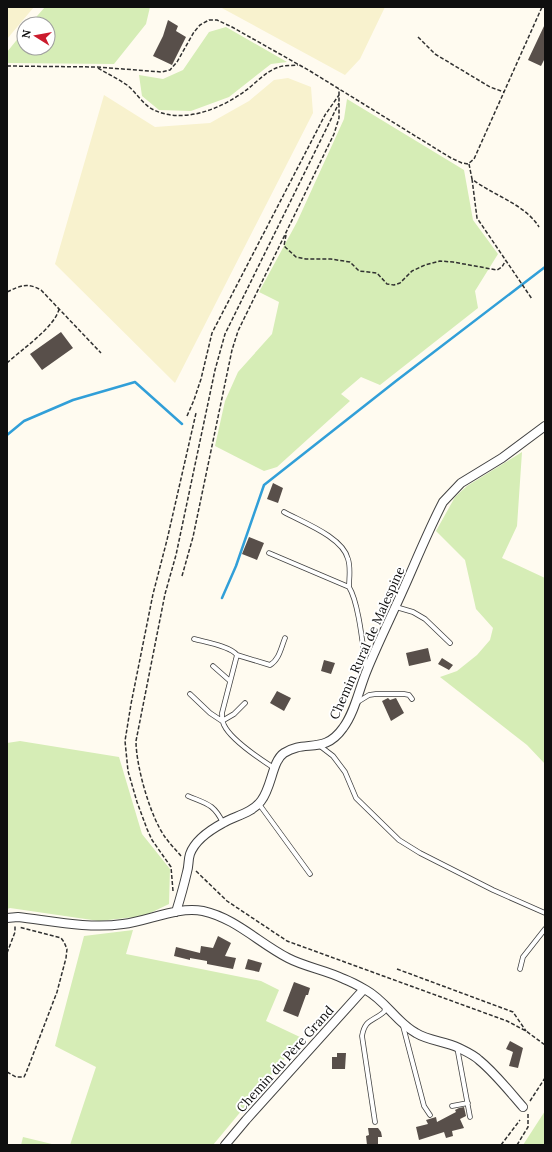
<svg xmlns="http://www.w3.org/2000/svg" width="552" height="1152" font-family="Lora,serif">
  <rect width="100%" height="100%" fill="#fffbf0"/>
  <path fill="#f8f2ce" d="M 7,7 L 34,7 L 7,39 Z
    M 220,7 L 385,7 L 360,59 L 345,75 Z
    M 288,78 L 311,87 L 313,113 L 175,383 L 55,264 L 104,95 L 155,127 L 210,123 L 249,101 L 274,80 Z"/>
  <path fill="#d6edb6" d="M 45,7 L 150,7 L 146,24 L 114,64 L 7,63 L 7,52 L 24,31 L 24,48 L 48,48 L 48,24 L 30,24 Z
    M 226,27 L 287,62 L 271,64 L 229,97 L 191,111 L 159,110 L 142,96 L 139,75 L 163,79 L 183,70 L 209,32 Z
    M 347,99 L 464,170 L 473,220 L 498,254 L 475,291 L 478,308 L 380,385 L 361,377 L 341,394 L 350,401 L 277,467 L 264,471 L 215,446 L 225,401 L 238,372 L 272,334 L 279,302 L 259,292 L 297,222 L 344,119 Z
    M 522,452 L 517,526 L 502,558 L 545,578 L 545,764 L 527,745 L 440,677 L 457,671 L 477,655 L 490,640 L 493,628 L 476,609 L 465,560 L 436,531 L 455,497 L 467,486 Z
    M 20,741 L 119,757 L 142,834 L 170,869 L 169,904 L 144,916 L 99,921 L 10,908 L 7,909 L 7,743 Z
    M 133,930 L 126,954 L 261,981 L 279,990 L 266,1021 L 302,1038 L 213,1145 L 70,1145 L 96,1067 L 55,1046 L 84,936 Z
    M 545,1111 L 545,1145 L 523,1145 Z
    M 23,1137 L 56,1145 L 21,1145 Z"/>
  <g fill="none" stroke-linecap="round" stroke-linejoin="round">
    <path stroke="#319fd8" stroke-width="2.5" d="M 7,435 L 24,421 L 73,400 L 135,382 L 182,424
      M 222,598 L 236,566 L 264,485 L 396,381 L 545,267"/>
  </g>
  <path fill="#584f4a" d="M 168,20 L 178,26 L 176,31 L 186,37 L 172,65 L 153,56 L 163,36 Z
    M 545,24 L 545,58 L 541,66 L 528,60 Z
    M 61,332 L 73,348 L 42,370 L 30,354 Z
    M 273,483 L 283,488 L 278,503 L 267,499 Z
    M 249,537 L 264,543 L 257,560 L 242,554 Z
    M 428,648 L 431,661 L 409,666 L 406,653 Z
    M 442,658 L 453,665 L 449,670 L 438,664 Z
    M 324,660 L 335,663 L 331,674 L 321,671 Z
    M 277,691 L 291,698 L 284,711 L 270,703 Z
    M 388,698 L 390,700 L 396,698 L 404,713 L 391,721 L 382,701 Z
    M 218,936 L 231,943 L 225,956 L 236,958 L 233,969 L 207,964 L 207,961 L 190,958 L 190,960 L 174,956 L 176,947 L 200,953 L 201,946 L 213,948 Z
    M 248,959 L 262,963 L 259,972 L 245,969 Z
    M 294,982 L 310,988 L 308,995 L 306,995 L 298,1017 L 283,1011 Z
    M 510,1041 L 523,1048 L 518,1068 L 509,1066 L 513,1052 L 506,1049 Z
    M 337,1053 L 346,1053 L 345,1069 L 332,1069 L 332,1057 L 337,1057 Z
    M 464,1107 L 466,1116 L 460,1119 L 464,1128 L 452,1131 L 453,1136 L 446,1138 L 444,1132 L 419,1140 L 416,1127 L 428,1124 L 426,1120 L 436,1117 L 437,1122 L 456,1112 L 455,1110 L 459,1108 Z
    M 368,1128 L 378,1128 L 381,1132 L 382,1137 L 378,1137 L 378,1145 L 367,1145 L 366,1136 L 369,1135 Z"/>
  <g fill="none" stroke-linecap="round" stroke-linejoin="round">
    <defs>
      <path id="service" d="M 269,553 L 349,587 C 349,578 351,568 348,559 C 343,537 302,522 284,512
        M 349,587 C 359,603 363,648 366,668
        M 396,607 L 413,612 L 425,619 L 450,643
        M 194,639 C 205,642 230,646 237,655 L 222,713 C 222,718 222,721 224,725 C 231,740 260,759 274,768
        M 237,655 L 270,665 C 279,660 281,648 285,638
        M 213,666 L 230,681
        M 190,694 L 210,713 L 222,721 L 234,714 L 245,703
        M 356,703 L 369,695 L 376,694 L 404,694 L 409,695 L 412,699
        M 320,746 L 333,756 L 345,772 L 356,798 L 399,840 L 420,853 L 493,890 L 545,913
        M 188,796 C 207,804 214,804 223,823
        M 259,804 L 310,874
        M 520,969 L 523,957 L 545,929
        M 403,1026 L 424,1106 L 430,1115
        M 457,1047 L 470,1117
        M 452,1106 L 468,1103
        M 375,1122 L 362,1036 C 365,1019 372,1022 384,1012 L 386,1005"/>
      <path id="minor" d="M 176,912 C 180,899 184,885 187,872 C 189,866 188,860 190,854 C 195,840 210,830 223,823 C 235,816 252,813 261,801 C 272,787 272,761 284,753 C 305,739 324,755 343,728 C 355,712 359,689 367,670 C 378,643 391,617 403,590 C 416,561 428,531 443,502 L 461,483 L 502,458 L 545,426
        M 7,918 L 18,917 C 52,921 89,929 123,924 C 149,921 177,906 203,911 C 235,918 259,943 288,958 C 305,967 326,970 344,979 C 352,982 359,986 366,990 C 386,1001 396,1022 416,1033 C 429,1041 445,1041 459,1048 C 465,1051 474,1055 479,1060 C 495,1073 509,1091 523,1107
        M 225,1145 L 246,1120 L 364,989"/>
    </defs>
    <use href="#service" stroke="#424242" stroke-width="5.5"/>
    <use href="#minor" stroke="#424242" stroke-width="10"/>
    <path stroke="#313131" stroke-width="1.5" stroke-dasharray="4 2" stroke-linecap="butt" d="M 418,37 L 435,54 L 490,87 L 504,92
      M 7,66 L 97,67 L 162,72 L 170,70 L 177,62 L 194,32 L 200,25 L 209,20 L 217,20 L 232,27 L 310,71 L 451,158 L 462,163 L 468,164 L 474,159 L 542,7
      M 98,68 C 108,74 118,79 127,85 C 136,92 143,105 154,110 C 183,124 221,109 245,91 C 256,83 266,71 279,67 C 285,65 292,66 298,65
      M 469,164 L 472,179 C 492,195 525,204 539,227
      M 472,179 L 477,218 L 532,299
      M 286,235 L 284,246 L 296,257 L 306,259 L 331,259 L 350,262 L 359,271 L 377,273 L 387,284 L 394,285 L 400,283 L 412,271 L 425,265 L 440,261 L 453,262 L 497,270 L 502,267 L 506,260
      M 7,292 C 20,286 27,282 41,290 L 101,353
      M 7,363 C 21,350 55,327 59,309
      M 187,416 L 194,400 L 201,379 L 212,333 L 325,115 L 339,95
      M 182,576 L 193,537 L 232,350 L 238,331 L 334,134 L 339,118 L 339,89
      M 181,856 C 176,850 170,844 165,837 C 150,816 136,766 136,741 L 165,594 L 176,555 L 215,370 L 225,334 L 339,103
      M 196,871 L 227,901 L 287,941 L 507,1021 L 526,1031 L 545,1045
      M 173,891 L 171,867 L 152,840 L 147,829 L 137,802 L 128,771 L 125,741 L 131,704 L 153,594 L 167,540 L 196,413
      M 7,953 L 15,932 L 15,925
      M 397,969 L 513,1012 L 526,1031
      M 7,1072 L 16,1077 L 24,1077 L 26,1073 L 57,992 L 66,958 L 67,949 L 64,942 L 61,938 L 19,927
      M 530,1101 L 545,1078
      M 501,1145 L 520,1120
      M 517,1145 L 528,1127 L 528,1114"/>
    <use href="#service" stroke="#fff" stroke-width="4"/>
    <use href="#minor" stroke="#fff" stroke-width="8"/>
  </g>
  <g text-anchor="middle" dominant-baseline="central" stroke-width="4" stroke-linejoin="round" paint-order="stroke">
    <g font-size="13" fill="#0f0f0f" stroke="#fff">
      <text transform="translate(367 643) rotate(-66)">Chemin Rural de Malespine</text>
      <text transform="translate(285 1059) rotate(-48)">Chemin du Père Grand</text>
    </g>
  </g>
  <rect width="552" height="1152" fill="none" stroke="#0f0f0f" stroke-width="16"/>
  <g transform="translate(36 36) rotate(281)"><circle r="19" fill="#ffffff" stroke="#9f9f9f"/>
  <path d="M0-3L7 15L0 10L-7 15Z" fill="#cb1b2d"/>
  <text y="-6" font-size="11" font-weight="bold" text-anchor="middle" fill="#0f0f0f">N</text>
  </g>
</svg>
